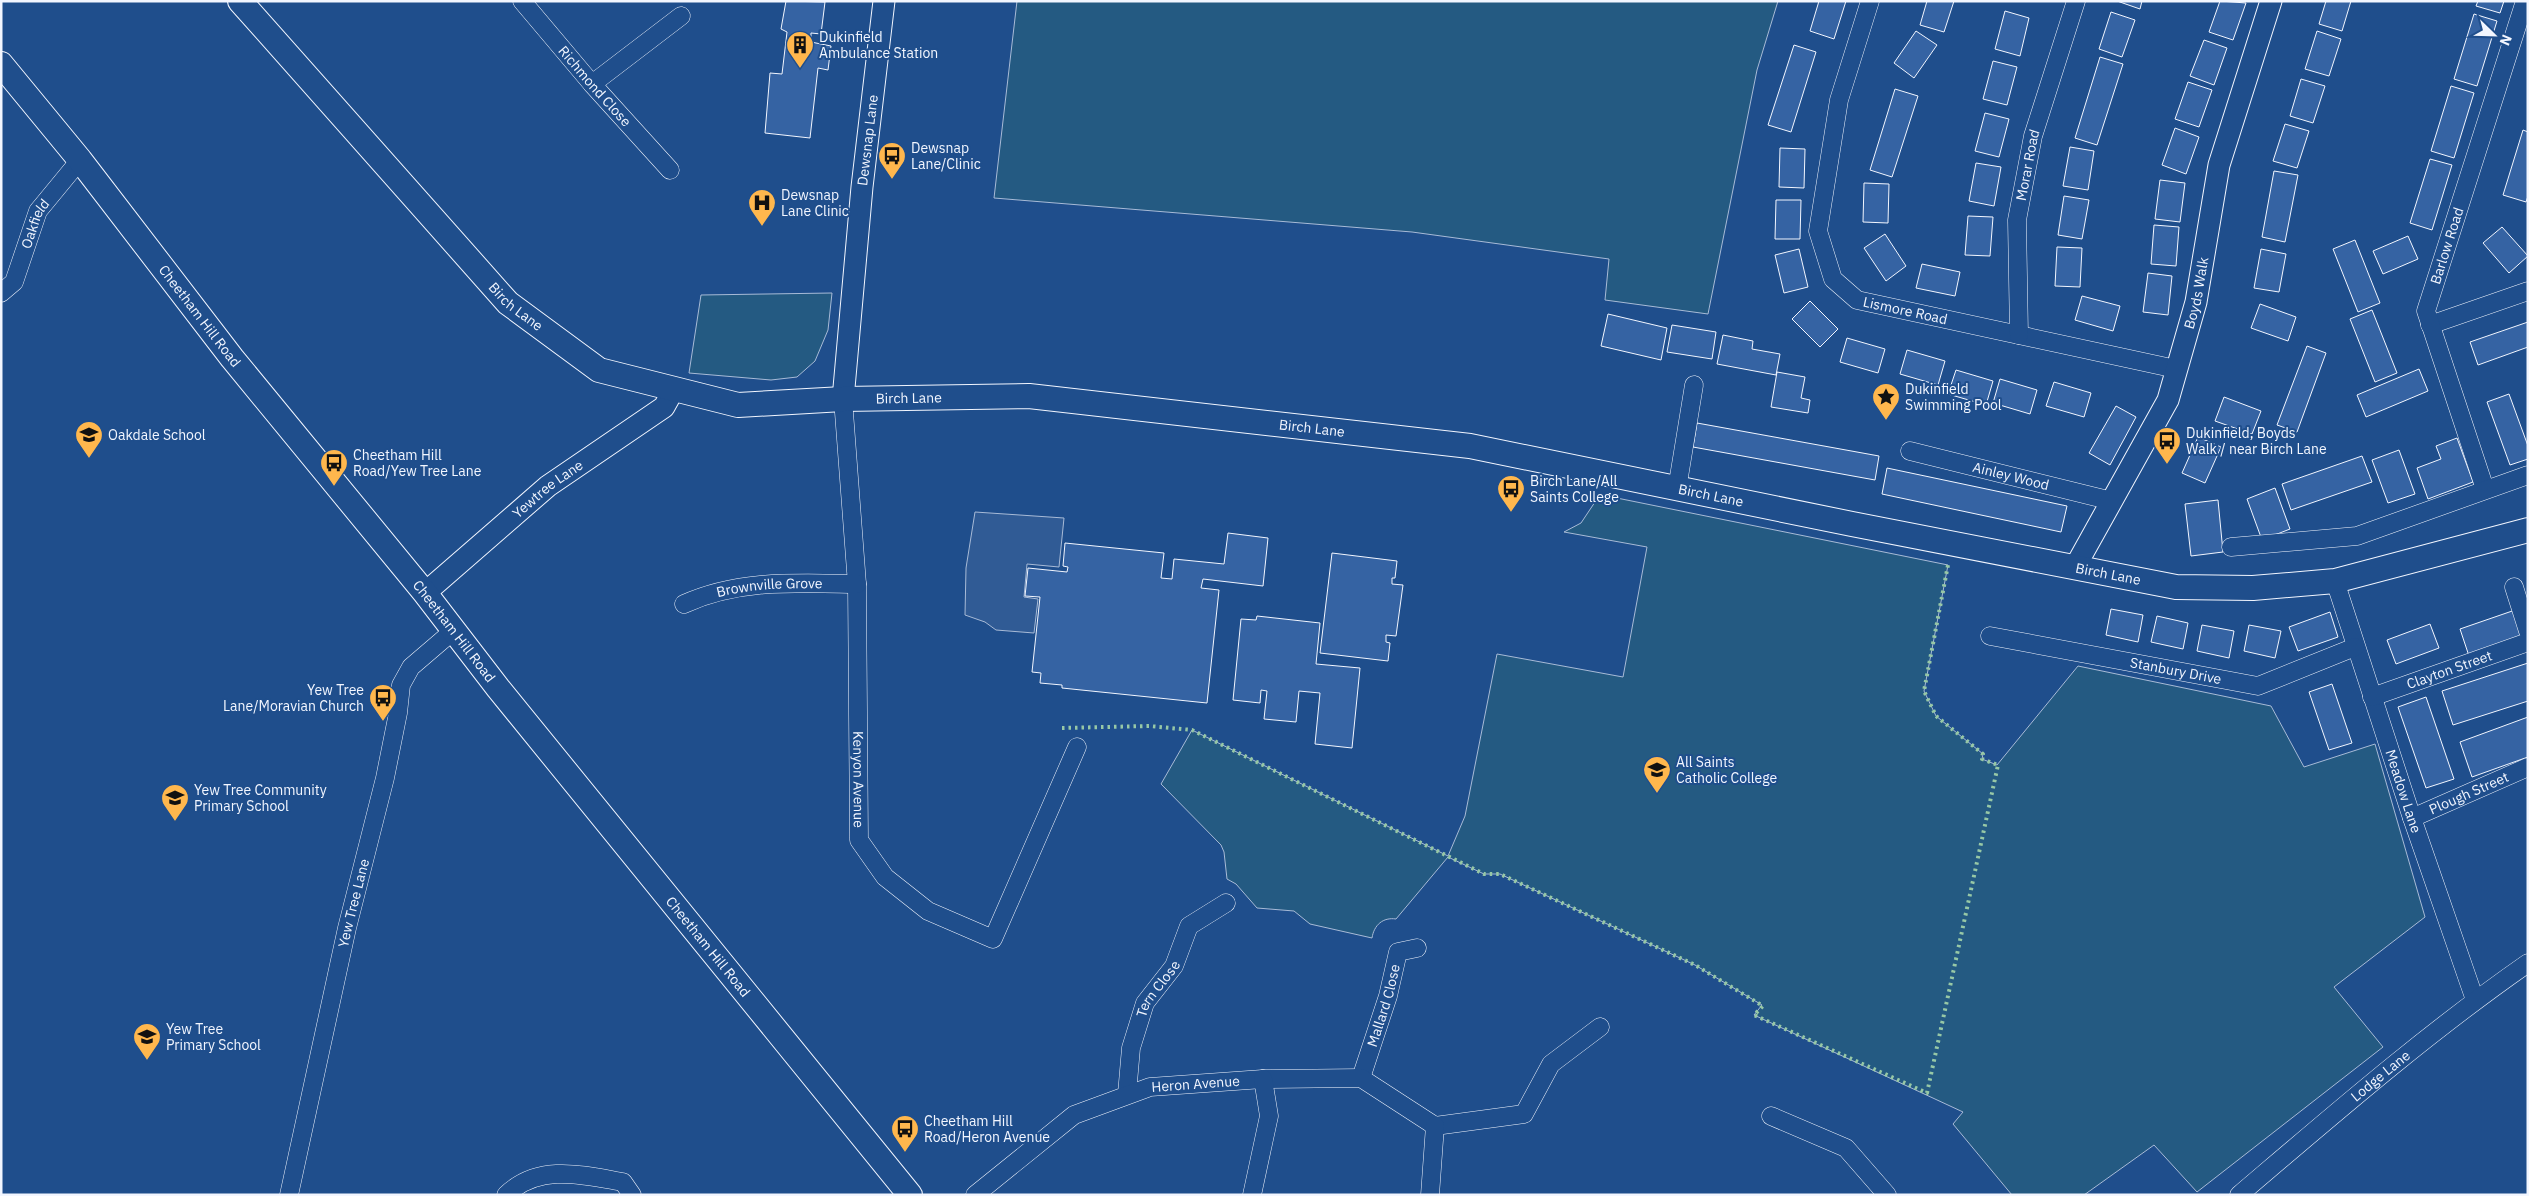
<svg xmlns="http://www.w3.org/2000/svg" width="2529" height="1196" font-family="'IBM Plex Sans',sans-serif">
  <rect width="100%" height="100%" fill="#1f4e8c"/>
  <path fill="#245a82" stroke="#a8bbd7" d="M 1017,1 L 1778,1 L 1757,70 L 1708,314 L 1605,300 L 1609,259 L 1412,232 L 994,198 Z
    M 832,293 L 828,330 L 815,361 L 797,377 L 771,380 L 689,373 L 701,295 Z
    M 1602,495 L 1948,565 L 1924,691 L 1936,716 L 1983,754 L 1982,759 L 1997,765 L 2078,666 L 2271,706 L 2304,767 L 2375,744 L 2425,917 L 2334,987 L 2383,1047 L 2197,1192 L 2154,1145 L 2084,1195 L 2012,1195 L 1953,1124 L 1963,1112 L 1754,1015 L 1762,1005 L 1695,965 L 1500,874 L 1484,874 L 1448,857 L 1396,919 C 1383,917 1374,925 1372,938 L 1310,924 L 1294,911 L 1257,908 L 1236,884 L 1227,879 L 1224,852 L 1221,845 L 1161,784 L 1192,730 L 1448,856 L 1465,816 L 1497,654 L 1623,677 L 1647,547 L 1564,532 L 1581,523 L 1597,499 Z"/>
  <path fill="#305b95" stroke="#a8bbd7" d="M 975,512 L 1064,518 L 1059,567 L 1027,564 L 1024,597 L 1038,599 L 1034,633 L 996,630 L 985,622 L 965,615 L 966,568 Z"/>
  <path fill="#3563a3" stroke="#f2f6ff" d="M 786,1 L 825,2 L 821,34 L 811,33 L 811,42 L 831,46 L 828,70 L 818,68 L 810,138 L 765,133 L 770,73 L 782,74 L 787,32 L 781,29 Z
    M 1819,1 L 1846,1 L 1834,39 L 1810,31 Z
    M 1927,1 L 1954,1 L 1944,32 L 1920,25 Z
    M 2117,1 L 2142,1 L 2140,9 Z
    M 2220,1 L 2246,3 L 2233,40 L 2209,32 Z
    M 2326,1 L 2351,1 L 2342,31 L 2319,24 Z
    M 2478,1 L 2504,1 L 2500,13 L 2476,6 Z
    M 2005,11 L 2029,18 L 2020,56 L 1995,49 Z
    M 2111,12 L 2135,20 L 2122,57 L 2099,49 Z
    M 2474,14 L 2497,21 L 2477,86 L 2454,79 Z
    M 1916,31 L 1937,45 L 1914,78 L 1894,63 Z
    M 2317,31 L 2341,39 L 2329,76 L 2305,69 Z
    M 2204,40 L 2227,48 L 2214,85 L 2190,76 Z
    M 1794,45 L 1816,52 L 1791,132 L 1768,125 Z
    M 2100,57 L 2123,64 L 2097,145 L 2075,138 Z
    M 1993,61 L 2017,67 L 2007,105 L 1983,99 Z
    M 2301,79 L 2325,86 L 2313,123 L 2290,116 Z
    M 2188,82 L 2212,90 L 2199,127 L 2175,119 Z
    M 2451,86 L 2474,93 L 2454,158 L 2431,151 Z
    M 1895,89 L 1918,96 L 1892,177 L 1870,170 Z
    M 1985,113 L 2009,119 L 1999,157 L 1975,151 Z
    M 2285,124 L 2309,131 L 2297,168 L 2273,161 Z
    M 2175,128 L 2199,137 L 2186,174 L 2162,165 Z
    M 2523,130 L 2528,132 L 2528,196 L 2526,202 L 2503,195 Z
    M 2070,147 L 2094,151 L 2088,190 L 2063,186 Z
    M 1780,148 L 1805,149 L 1804,188 L 1779,187 Z
    M 2430,159 L 2452,165 L 2432,230 L 2410,223 Z
    M 1976,163 L 2001,167 L 1994,206 L 1969,201 Z
    M 2274,171 L 2298,175 L 2285,242 L 2262,237 Z
    M 2160,180 L 2185,183 L 2180,222 L 2155,219 Z
    M 1864,183 L 1889,184 L 1888,223 L 1863,222 Z
    M 2064,196 L 2089,200 L 2082,239 L 2058,235 Z
    M 1776,200 L 1801,200 L 1800,239 L 1775,239 Z
    M 1968,216 L 1993,217 L 1990,256 L 1965,255 Z
    M 2154,225 L 2179,227 L 2176,266 L 2151,264 Z
    M 2502,227 L 2528,256 L 2509,273 L 2483,243 Z
    M 1885,234 L 1906,266 L 1886,281 L 1864,248 Z
    M 2408,236 L 2418,259 L 2383,274 L 2373,251 Z
    M 2355,240 L 2380,303 L 2358,312 L 2333,249 Z
    M 2057,247 L 2082,248 L 2080,287 L 2055,286 Z
    M 1799,249 L 1808,287 L 1784,293 L 1775,255 Z
    M 2261,249 L 2286,254 L 2279,292 L 2254,288 Z
    M 1922,264 L 1960,272 L 1955,296 L 1916,288 Z
    M 2148,273 L 2172,276 L 2168,315 L 2143,312 Z
    M 2082,296 L 2120,306 L 2113,331 L 2075,320 Z
    M 1810,301 L 1838,329 L 1820,347 L 1792,319 Z
    M 2260,304 L 2296,317 L 2288,341 L 2251,328 Z
    M 2372,310 L 2397,373 L 2375,382 L 2350,319 Z
    M 1608,314 L 1667,328 L 1661,360 L 1601,346 Z
    M 2528,322 L 2528,347 L 2478,365 L 2470,342 Z
    M 1672,325 L 1716,332 L 1712,359 L 1667,352 Z
    M 1723,335 L 1753,341 L 1752,349 L 1780,354 L 1776,375 L 1717,364 Z
    M 1847,338 L 1885,349 L 1878,373 L 1840,362 Z
    M 2307,346 L 2326,353 L 2297,432 L 2277,425 Z
    M 1907,350 L 1945,361 L 1938,385 L 1900,374 Z
    M 2419,369 L 2428,391 L 2366,417 L 2357,395 Z
    M 1956,370 L 1993,381 L 1986,405 L 1948,394 Z
    M 1777,372 L 1805,377 L 1801,398 L 1810,400 L 1808,413 L 1771,407 Z
    M 2000,379 L 2037,390 L 2030,414 L 1993,403 Z
    M 2054,382 L 2091,393 L 2084,417 L 2046,406 Z
    M 2509,394 L 2528,446 L 2528,459 L 2510,465 L 2487,402 Z
    M 2224,397 L 2261,411 L 2252,434 L 2215,421 Z
    M 2116,406 L 2136,417 L 2110,465 L 2089,453 Z
    M 1697,423 L 1879,456 L 1875,480 L 1693,447 Z
    M 2198,437 L 2221,447 L 2205,483 L 2182,473 Z
    M 2457,438 L 2473,482 L 2428,499 L 2417,468 L 2441,459 L 2436,446 Z
    M 2399,450 L 2415,494 L 2388,503 L 2372,460 Z
    M 2362,456 L 2372,482 L 2291,510 L 2282,484 Z
    M 1887,468 L 2067,506 L 2061,532 L 1882,494 Z
    M 2275,488 L 2290,529 L 2262,540 L 2247,499 Z
    M 2218,500 L 2223,552 L 2191,556 L 2185,504 Z
    M 1228,533 L 1268,538 L 1263,586 L 1203,579 L 1201,588 L 1219,590 L 1207,703 L 1062,688 L 1062,685 L 1040,683 L 1041,673 L 1032,672 L 1040,597 L 1025,596 L 1028,568 L 1067,572 L 1068,567 L 1063,566 L 1065,543 L 1164,553 L 1161,578 L 1172,579 L 1174,559 L 1224,564 Z
    M 1332,553 L 1397,561 L 1395,578 L 1392,578 L 1392,584 L 1403,585 L 1396,636 L 1386,635 L 1386,642 L 1390,643 L 1388,661 L 1320,653 Z
    M 2111,609 L 2143,615 L 2138,642 L 2106,635 Z
    M 2518,609 L 2527,637 L 2469,656 L 2460,629 Z
    M 2330,612 L 2338,637 L 2298,651 L 2289,627 Z
    M 1257,616 L 1320,623 L 1316,664 L 1360,668 L 1352,748 L 1315,744 L 1320,693 L 1299,691 L 1296,722 L 1264,719 L 1267,691 L 1261,690 L 1260,703 L 1233,700 L 1241,619 L 1256,620 Z
    M 2157,616 L 2188,623 L 2183,649 L 2151,642 Z
    M 2430,624 L 2439,648 L 2396,664 L 2387,640 Z
    M 2202,625 L 2234,631 L 2229,658 L 2197,651 Z
    M 2249,625 L 2281,631 L 2275,658 L 2244,651 Z
    M 2528,663 L 2528,701 L 2453,725 L 2442,691 Z
    M 2332,684 L 2352,743 L 2329,750 L 2309,692 Z
    M 2426,697 L 2454,779 L 2426,788 L 2398,707 Z
    M 2528,717 L 2528,757 L 2472,777 L 2460,742 Z"/>
  <g fill="none" stroke-linecap="round" stroke-linejoin="round">
    <defs>
      <g id="minor">
        <path id="s1" d="M 522,1 L 592,84 L 670,170"/>
        <path id="s2" d="M 1870,1 L 1839,100 L 1818,231 L 1833,279 L 1857,300 L 2176,369"/>
        <path d="M 592,84 L 681,16"/>
        <path id="s3" d="M 1,293 L 14,282 L 38,211 L 80,160"/>
        <path d="M 2430,325 L 2528,291"/>
        <path id="s4" d="M 2019,335 L 2017,220 L 2033,136 L 2076,1"/>
        <path id="s5" d="M 843,399 L 857,584 L 859,840 L 885,877 L 928,911 L 993,939 L 1077,747"/>
        <path id="s6" d="M 1910,451 L 2112,501"/>
        <path d="M 1677,489 L 1694,385"/>
        <path id="s7" d="M 2485,489 L 2426,311 L 2525,1"/>
        <path d="M 2231,547 L 2357,536 L 2528,475"/>
        <path id="s8" d="M 2335,581 L 2412,818 L 2475,1000"/>
        <path d="M 2514,587 L 2528,631"/>
        <path id="s9" d="M 684,604 C 739,579 797,583 857,584"/>
        <path id="s10" d="M 1990,636 L 2258,686 L 2355,647"/>
        <path id="s11" d="M 2372,697 L 2528,642"/>
        <path id="s12" d="M 2412,818 L 2528,767"/>
        <path id="s13" d="M 1361,1078 L 1388,996 L 1398,952 L 1417,948"/>
        <path id="s14" d="M 1127,1094 L 1131,1048 L 1145,1003 L 1174,966 L 1189,926 L 1226,903"/>
        <path d="M 1771,1116 L 1846,1148 L 1887,1195"/>
        <path d="M 1435,1126 L 1524,1114 L 1551,1064 L 1600,1027"/>
        <path id="s15" d="M 289,1195 L 347,928 L 385,778 L 398,713 L 401,685 L 411,667 L 453,631"/>
        <path d="M 506,1195 C 539,1163 583,1175 623,1182 L 632,1195"/>
        <path id="s16" d="M 975,1195 L 1074,1115 L 1150,1087 L 1263,1079 L 1361,1078 L 1435,1126"/>
        <path d="M 1252,1195 L 1269,1116 L 1263,1079"/>
        <path d="M 1430,1195 L 1435,1126"/>
        <path id="s17" d="M 2239,1195 C 2333,1115 2426,1034 2528,963"/>
      </g>
      <g id="tertiary">
        <path id="s18" d="M 843,399 L 862,187 L 884,1"/>
        <path id="s19" d="M 2075,567 L 2168,400 L 2196,302 L 2219,165 L 2271,1"/>
        <path id="s20" d="M 425,593 L 548,486 L 664,407 L 674,389"/>
      </g>
      <g id="secondary">
        <path id="s21" d="M 240,1 L 508,303 L 599,370 L 738,405 L 843,399 L 1029,396 L 1470,446 L 1852,524 L 2176,587 L 2253,588 L 2335,581 L 2528,530"/>
        <path id="s22" d="M 1,64 L 80,160 L 232,358 L 425,593 L 498,688 L 910,1195"/>
      </g>
    </defs>
    <use href="#minor" stroke="#f2f6ff" stroke-width="19"/>
    <use href="#tertiary" stroke="#f2f6ff" stroke-width="23"/>
    <use href="#secondary" stroke="#f2f6ff" stroke-width="26"/>
    <use href="#minor" stroke="#1f4e8c" stroke-width="18"/>
    <use href="#tertiary" stroke="#1f4e8c" stroke-width="21"/>
    <use href="#secondary" stroke="#1f4e8c" stroke-width="24"/>
    <path stroke="#97c8a6" stroke-width="4" stroke-dasharray="2.5 4" stroke-linecap="butt" d="M 1062,728 L 1149,726 L 1192,730 L 1484,874 L 1500,874 L 1695,965 L 1763,1006 L 1754,1015 L 1927,1093 L 1998,765 L 1982,759 L 1983,754 L 1936,716 L 1924,691 L 1948,565"/>
  </g>
  <defs>
    <symbol id="building-pin" viewBox="-11 -11 22 30"><path d="M0 17L-7.5 6A9.5 9.5 0 1 1 7.5 6Z" fill="#ffb74d" stroke="#1f4e8c"/><path d="M-4-6H4V6H1V3H-1V6H-4ZM-2.5-4.3h1.7v1.8h-1.7ZM.8-4.3h1.7v1.8H.8ZM-2.5-1h1.7V.8h-1.7ZM.8-1h1.7V.8H.8Z" fill="#111"/></symbol>
    <symbol id="bus-pin" viewBox="-11 -11 22 30"><path d="M0 17L-7.5 6A9.5 9.5 0 1 1 7.5 6Z" fill="#ffb74d" stroke="#1f4e8c"/><path d="M-5-6H5V4H4V6H2V4H-2V6H-4V4H-5ZM-3.5-4V0h7V-4ZM-3.5 1.2v1.5H-2V1.2ZM2 1.2v1.5H3.5V1.2Z" fill="#111"/></symbol>
    <symbol id="hospital-pin" viewBox="-11 -11 22 30"><path d="M0 17L-7.5 6A9.5 9.5 0 1 1 7.5 6Z" fill="#ffb74d" stroke="#1f4e8c"/><path d="M-5-5h3v3.5h4V-5h3V5h-3V1.5h-4V5h-3Z" fill="#111"/></symbol>
    <symbol id="sight-pin" viewBox="-11 -11 22 30"><path d="M0 17L-7.5 6A9.5 9.5 0 1 1 7.5 6Z" fill="#ffb74d" stroke="#1f4e8c"/><path d="M0-6L1.8-2.2L6-1.7L2.9 1.2L3.7 5.4L0 3.3L-3.7 5.4L-2.9 1.2L-6-1.7L-1.8-2.2Z" fill="#111"/></symbol>
    <symbol id="school-pin" viewBox="-11 -11 22 30"><path d="M0 17L-7.5 6A9.5 9.5 0 1 1 7.5 6Z" fill="#ffb74d" stroke="#1f4e8c"/><path d="M0-5L7-2L0 1L-7-2ZM-4 1L0 2.5L4 1V4Q0 6-4 4Z" fill="#111"/></symbol>
  </defs>
  <g fill-rule="evenodd">
    <use href="#building-pin" x="784" y="29" width="32" height="43"/>
    <use href="#bus-pin" x="876" y="140" width="32" height="43"/>
    <use href="#hospital-pin" x="746" y="187" width="32" height="43"/>
    <use href="#sight-pin" x="1870" y="381" width="32" height="43"/>
    <use href="#school-pin" x="73" y="419" width="32" height="43"/>
    <use href="#bus-pin" x="2151" y="425" width="32" height="43"/>
    <use href="#bus-pin" x="318" y="447" width="32" height="43"/>
    <use href="#bus-pin" x="1495" y="473" width="32" height="43"/>
    <use href="#bus-pin" x="367" y="682" width="32" height="43"/>
    <use href="#school-pin" x="1641" y="754" width="32" height="43"/>
    <use href="#school-pin" x="159" y="782" width="32" height="43"/>
    <use href="#school-pin" x="131" y="1021" width="32" height="43"/>
    <use href="#bus-pin" x="889" y="1113" width="32" height="43"/>
  </g>
  <g text-anchor="middle" dominant-baseline="central" stroke-width="4" stroke-linejoin="round" paint-order="stroke">
    <g font-size="14" fill="#f2f6ff" stroke="#1f4e8c" text-anchor="start">
      <text x="819" y="37">Dukinfield<tspan x="819" dy="16">Ambulance Station</tspan></text>
      <text x="911" y="148">Dewsnap<tspan x="911" dy="16">Lane/Clinic</tspan></text>
      <text x="781" y="195">Dewsnap<tspan x="781" dy="16">Lane Clinic</tspan></text>
      <text x="1905" y="389">Dukinfield<tspan x="1905" dy="16">Swimming Pool</tspan></text>
      <text x="2186" y="433">Dukinfield, Boyds<tspan x="2186" dy="16">Walk / near Birch Lane</tspan></text>
      <text x="108" y="435">Oakdale School</text>
      <text x="353" y="455">Cheetham Hill<tspan x="353" dy="16">Road/Yew Tree Lane</tspan></text>
      <text x="1530" y="481">Birch Lane/All<tspan x="1530" dy="16">Saints College</tspan></text>
      <text x="364" y="690" text-anchor="end">Yew Tree<tspan x="364" dy="16">Lane/Moravian Church</tspan></text>
      <text x="1676" y="762">All Saints<tspan x="1676" dy="16">Catholic College</tspan></text>
      <text x="194" y="790">Yew Tree Community<tspan x="194" dy="16">Primary School</tspan></text>
      <text x="166" y="1029">Yew Tree<tspan x="166" dy="16">Primary School</tspan></text>
      <text x="924" y="1121">Cheetham Hill<tspan x="924" dy="16">Road/Heron Avenue</tspan></text>
    </g>
    <g font-size="14" fill="#f2f6ff" stroke="#1f4e8c">
      <text stroke="none"><textPath href="#s1" startOffset="112">Richmond Close</textPath></text>
      <text stroke="none"><textPath href="#s18" startOffset="260">Dewsnap Lane</textPath></text>
      <text stroke="none"><textPath href="#s4" startOffset="171">Morar Road</textPath></text>
      <text stroke="none"><textPath href="#s3" startOffset="79">Oakfield</textPath></text>
      <text stroke="none"><textPath href="#s7" startOffset="256">Barlow Road</textPath></text>
      <text stroke="none"><textPath href="#s19" startOffset="302">Boyds Walk</textPath></text>
      <text stroke="none"><textPath href="#s21" startOffset="412">Birch Lane</textPath></text>
      <text stroke="none"><textPath href="#s2" startOffset="368">Lismore Road</textPath></text>
      <text stroke="none"><textPath href="#s22" startOffset="321">Cheetham Hill Road</textPath></text>
      <text stroke="none"><textPath href="#s21" startOffset="831">Birch Lane</textPath></text>
      <text stroke="none"><textPath href="#s21" startOffset="1236">Birch Lane</textPath></text>
      <text stroke="none"><textPath href="#s6" startOffset="104">Ainley Wood</textPath></text>
      <text stroke="none"><textPath href="#s20" startOffset="161">Yewtree Lane</textPath></text>
      <text stroke="none"><textPath href="#s21" startOffset="1641">Birch Lane</textPath></text>
      <text stroke="none"><textPath href="#s21" startOffset="2046">Birch Lane</textPath></text>
      <text stroke="none"><textPath href="#s9" startOffset="88">Brownville Grove</textPath></text>
      <text stroke="none"><textPath href="#s22" startOffset="726">Cheetham Hill Road</textPath></text>
      <text stroke="none"><textPath href="#s10" startOffset="189">Stanbury Drive</textPath></text>
      <text stroke="none"><textPath href="#s11" startOffset="82">Clayton Street</textPath></text>
      <text stroke="none"><textPath href="#s5" startOffset="381">Kenyon Avenue</textPath></text>
      <text stroke="none"><textPath href="#s8" startOffset="221">Meadow Lane</textPath></text>
      <text stroke="none"><textPath href="#s12" startOffset="62">Plough Street</textPath></text>
      <text stroke="none"><textPath href="#s15" startOffset="299">Yew Tree Lane</textPath></text>
      <text stroke="none"><textPath href="#s22" startOffset="1131">Cheetham Hill Road</textPath></text>
      <text stroke="none"><textPath href="#s14" startOffset="112">Tern Close</textPath></text>
      <text stroke="none"><textPath href="#s13" startOffset="76">Mallard Close</textPath></text>
      <text stroke="none"><textPath href="#s17" startOffset="185">Lodge Lane</textPath></text>
      <text stroke="none"><textPath href="#s16" startOffset="254">Heron Avenue</textPath></text>
    </g>
  </g>
  <rect width="2529" height="1196" fill="none" stroke="#f2f6ff" stroke-width="5"/>
  <g transform="translate(2494 35) rotate(113)" stroke="#1f4e8c" stroke-width="4" paint-order="stroke">
  <path d="M0-4L9 19L0 12L-9 19Z" fill="#f2f6ff"/>
  <text y="-8" font-size="14" font-weight="bold" text-anchor="middle" fill="#f2f6ff">N</text>
  </g>
</svg>
